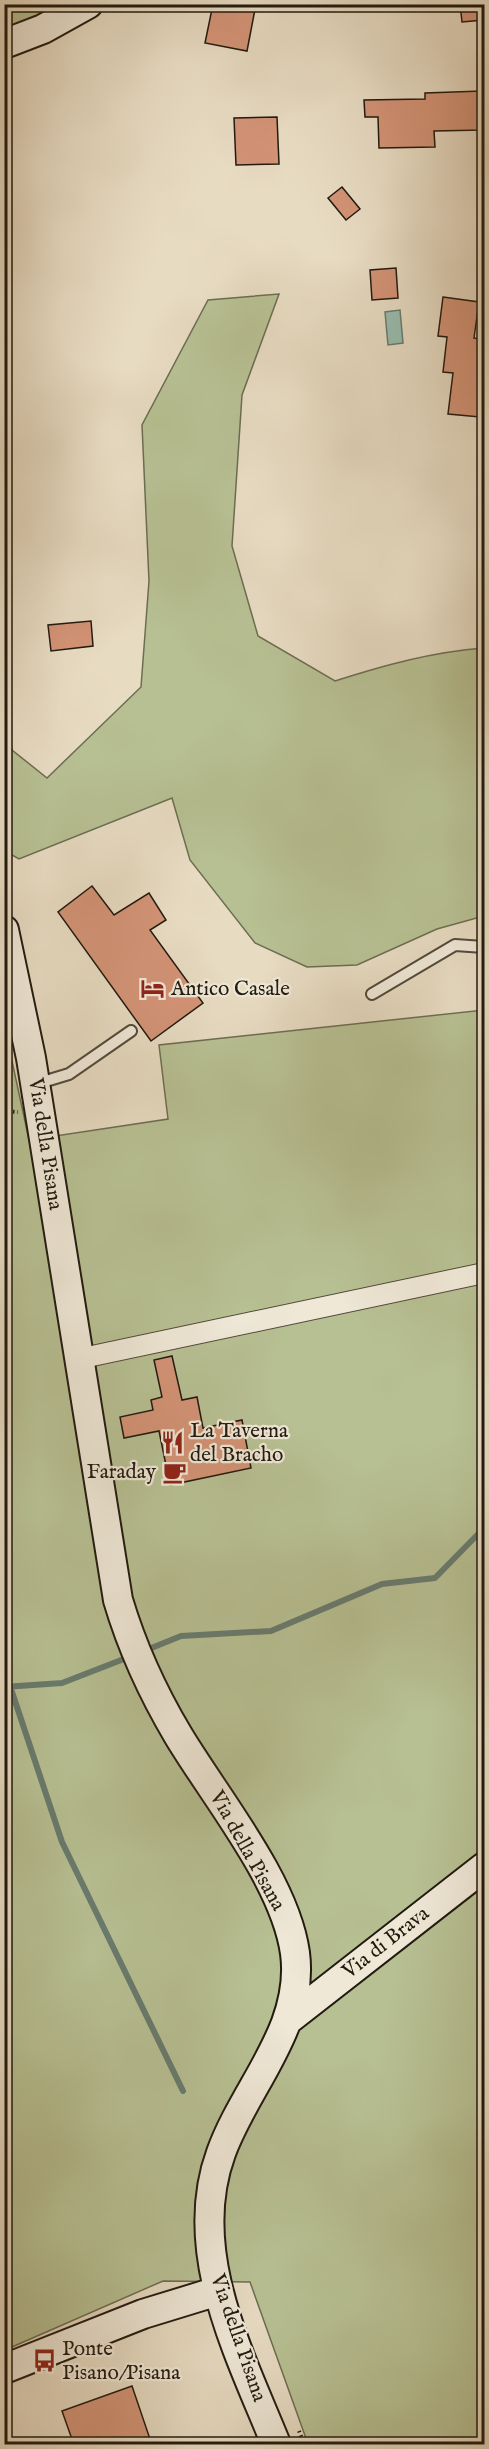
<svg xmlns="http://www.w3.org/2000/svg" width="489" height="2449" font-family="'IM FELL English',serif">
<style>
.green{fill:#b7c093;stroke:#6c6d51;stroke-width:1.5}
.water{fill:#98bcae;stroke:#687b6e;stroke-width:1.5}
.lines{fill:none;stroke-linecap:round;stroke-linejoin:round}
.stream{stroke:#687b6e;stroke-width:6}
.building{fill:#d39376;stroke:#211a0f;stroke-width:1.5}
.lane-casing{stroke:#524a3c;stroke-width:14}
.street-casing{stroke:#524a3c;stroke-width:22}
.secondary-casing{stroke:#211a0f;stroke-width:32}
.path{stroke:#211a0f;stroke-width:4;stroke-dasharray:1.5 3;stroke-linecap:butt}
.lane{stroke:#efe8d7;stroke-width:10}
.street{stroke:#efe8d7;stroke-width:20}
.secondary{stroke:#efe8d7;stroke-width:28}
.labels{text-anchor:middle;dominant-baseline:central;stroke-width:4.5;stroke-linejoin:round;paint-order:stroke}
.poi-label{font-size:21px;fill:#211a0f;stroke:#efe8d7;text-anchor:start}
.street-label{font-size:21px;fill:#211a0f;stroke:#efe8d7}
</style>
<rect width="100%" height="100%" fill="#e7dbc2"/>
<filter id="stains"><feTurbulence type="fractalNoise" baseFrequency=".00333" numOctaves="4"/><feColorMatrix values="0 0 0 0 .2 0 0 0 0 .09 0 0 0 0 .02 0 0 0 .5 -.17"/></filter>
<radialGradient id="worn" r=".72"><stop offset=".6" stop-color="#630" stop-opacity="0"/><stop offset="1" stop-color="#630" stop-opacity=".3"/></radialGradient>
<path class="green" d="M4,5H67L5,33Z
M279,294L242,395L232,546L258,636L335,681C385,665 432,652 484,648V916L437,929L357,965L307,967L255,943L190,860L172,798L19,859L5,851V706L12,750L47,778L141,687L149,581L142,425L208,300Z
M484,1010V2444H308L250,2282L163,2281L5,2350L4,1024L29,1140L168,1119L159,1045Z"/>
<path class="water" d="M400,310L403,343L388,345L385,312Z"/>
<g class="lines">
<path class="stream" d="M144,1651L181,1636L271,1631L382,1584L435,1578L484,1528
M10,1686L62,1842L183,2091
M4,1687L62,1683L129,1657"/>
</g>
<path class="building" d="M213,4H256L247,51L205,43Z
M460,4H484V20L462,22Z
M482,91L483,130L434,131L435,147L379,148L378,117H365L364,100L425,99V93Z
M277,117L279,164L236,165L234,118Z
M342,187L360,209L346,220L328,198Z
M396,268L398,298L372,300L370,270Z
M443,297L479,302L474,338L483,339L478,377L484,378L480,417L448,414L453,373L443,372L447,337L438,336Z
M91,621L93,646L51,651L48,625Z
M92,886L114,915L149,893L166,920L150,930L203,1003L151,1041L58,912Z
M172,1356L182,1400L197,1397L203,1428L242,1420L251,1468L170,1485L159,1431L124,1438L120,1417L153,1410L151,1400L162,1397L154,1360Z
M132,2386L152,2445H74L62,2411Z"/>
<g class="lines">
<defs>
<path id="lane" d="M372,994L455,945L484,947
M36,1084L69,1074L131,1031"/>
<path id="street" d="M78,1359L484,1273"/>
<path id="secondary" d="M4,44L43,29L88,4
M4,930L31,1058L118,1600C132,1647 153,1693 178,1735C215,1797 285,1881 295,1953C305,2029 245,2086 221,2153C185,2251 240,2355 276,2444
M288,2020L484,1867
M4,2369L143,2314L218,2291"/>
</defs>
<use href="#lane" class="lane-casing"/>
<use href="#street" class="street-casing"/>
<use href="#secondary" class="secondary-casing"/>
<path class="path" d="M4,1111L18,1112
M299,2431L304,2444"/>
<use href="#lane" class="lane"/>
<use href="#street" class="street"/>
<use href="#secondary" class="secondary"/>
</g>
<defs>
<symbol id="hotel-bare" viewBox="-9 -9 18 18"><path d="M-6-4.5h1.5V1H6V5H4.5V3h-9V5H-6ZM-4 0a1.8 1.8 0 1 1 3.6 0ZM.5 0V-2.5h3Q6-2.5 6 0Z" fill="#8f2418" stroke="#efe8d7" stroke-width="2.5" paint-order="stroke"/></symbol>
<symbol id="restaurant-bare" viewBox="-9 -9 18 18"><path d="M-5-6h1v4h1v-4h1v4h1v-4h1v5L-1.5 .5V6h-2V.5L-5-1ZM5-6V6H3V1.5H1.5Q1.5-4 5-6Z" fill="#8f2418" stroke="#efe8d7" stroke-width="2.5" paint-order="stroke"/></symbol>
<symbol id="cafe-bare" viewBox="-9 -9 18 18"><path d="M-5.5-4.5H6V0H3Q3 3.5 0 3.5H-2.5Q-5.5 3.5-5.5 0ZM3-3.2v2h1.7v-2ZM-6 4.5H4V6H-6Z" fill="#8f2418" stroke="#efe8d7" stroke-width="2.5" paint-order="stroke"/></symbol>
<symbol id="bus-bare" viewBox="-9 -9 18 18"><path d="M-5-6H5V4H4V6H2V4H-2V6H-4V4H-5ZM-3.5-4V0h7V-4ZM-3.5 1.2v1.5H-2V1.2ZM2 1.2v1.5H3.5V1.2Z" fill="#8f2418" stroke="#efe8d7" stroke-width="2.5" paint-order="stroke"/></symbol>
</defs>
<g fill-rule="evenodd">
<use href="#hotel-bare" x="136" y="972" width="33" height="33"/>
<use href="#restaurant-bare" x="156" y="1426" width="33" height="33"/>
<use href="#cafe-bare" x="158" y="1456" width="33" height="33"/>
<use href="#bus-bare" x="28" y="2344" width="33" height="33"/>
</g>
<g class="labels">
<g class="poi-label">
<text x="171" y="989">Antico Casale</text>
<text x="190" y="1431">La Taverna<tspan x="190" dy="24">del Bracho</tspan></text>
<text x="156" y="1472" text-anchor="end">Faraday</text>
<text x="62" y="2349">Ponte<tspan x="62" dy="24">Pisano/Pisana</tspan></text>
</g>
<g class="street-label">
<text transform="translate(45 1144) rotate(81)">Via della Pisana</text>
<text transform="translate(247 1851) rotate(61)">Via della Pisana</text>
<text transform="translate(386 1943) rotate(-38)">Via di Brava</text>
<text transform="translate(238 2338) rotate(71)">Via della Pisana</text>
</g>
</g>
<rect width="489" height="2449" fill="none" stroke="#e7dbc2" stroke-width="24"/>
<rect x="6" y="6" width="477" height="2437" fill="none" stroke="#211a0f" stroke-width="3"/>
<rect x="12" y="12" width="465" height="2425" fill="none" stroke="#211a0f" stroke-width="1.5"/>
<rect width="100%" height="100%" filter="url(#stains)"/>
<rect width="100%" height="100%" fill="url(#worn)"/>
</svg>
